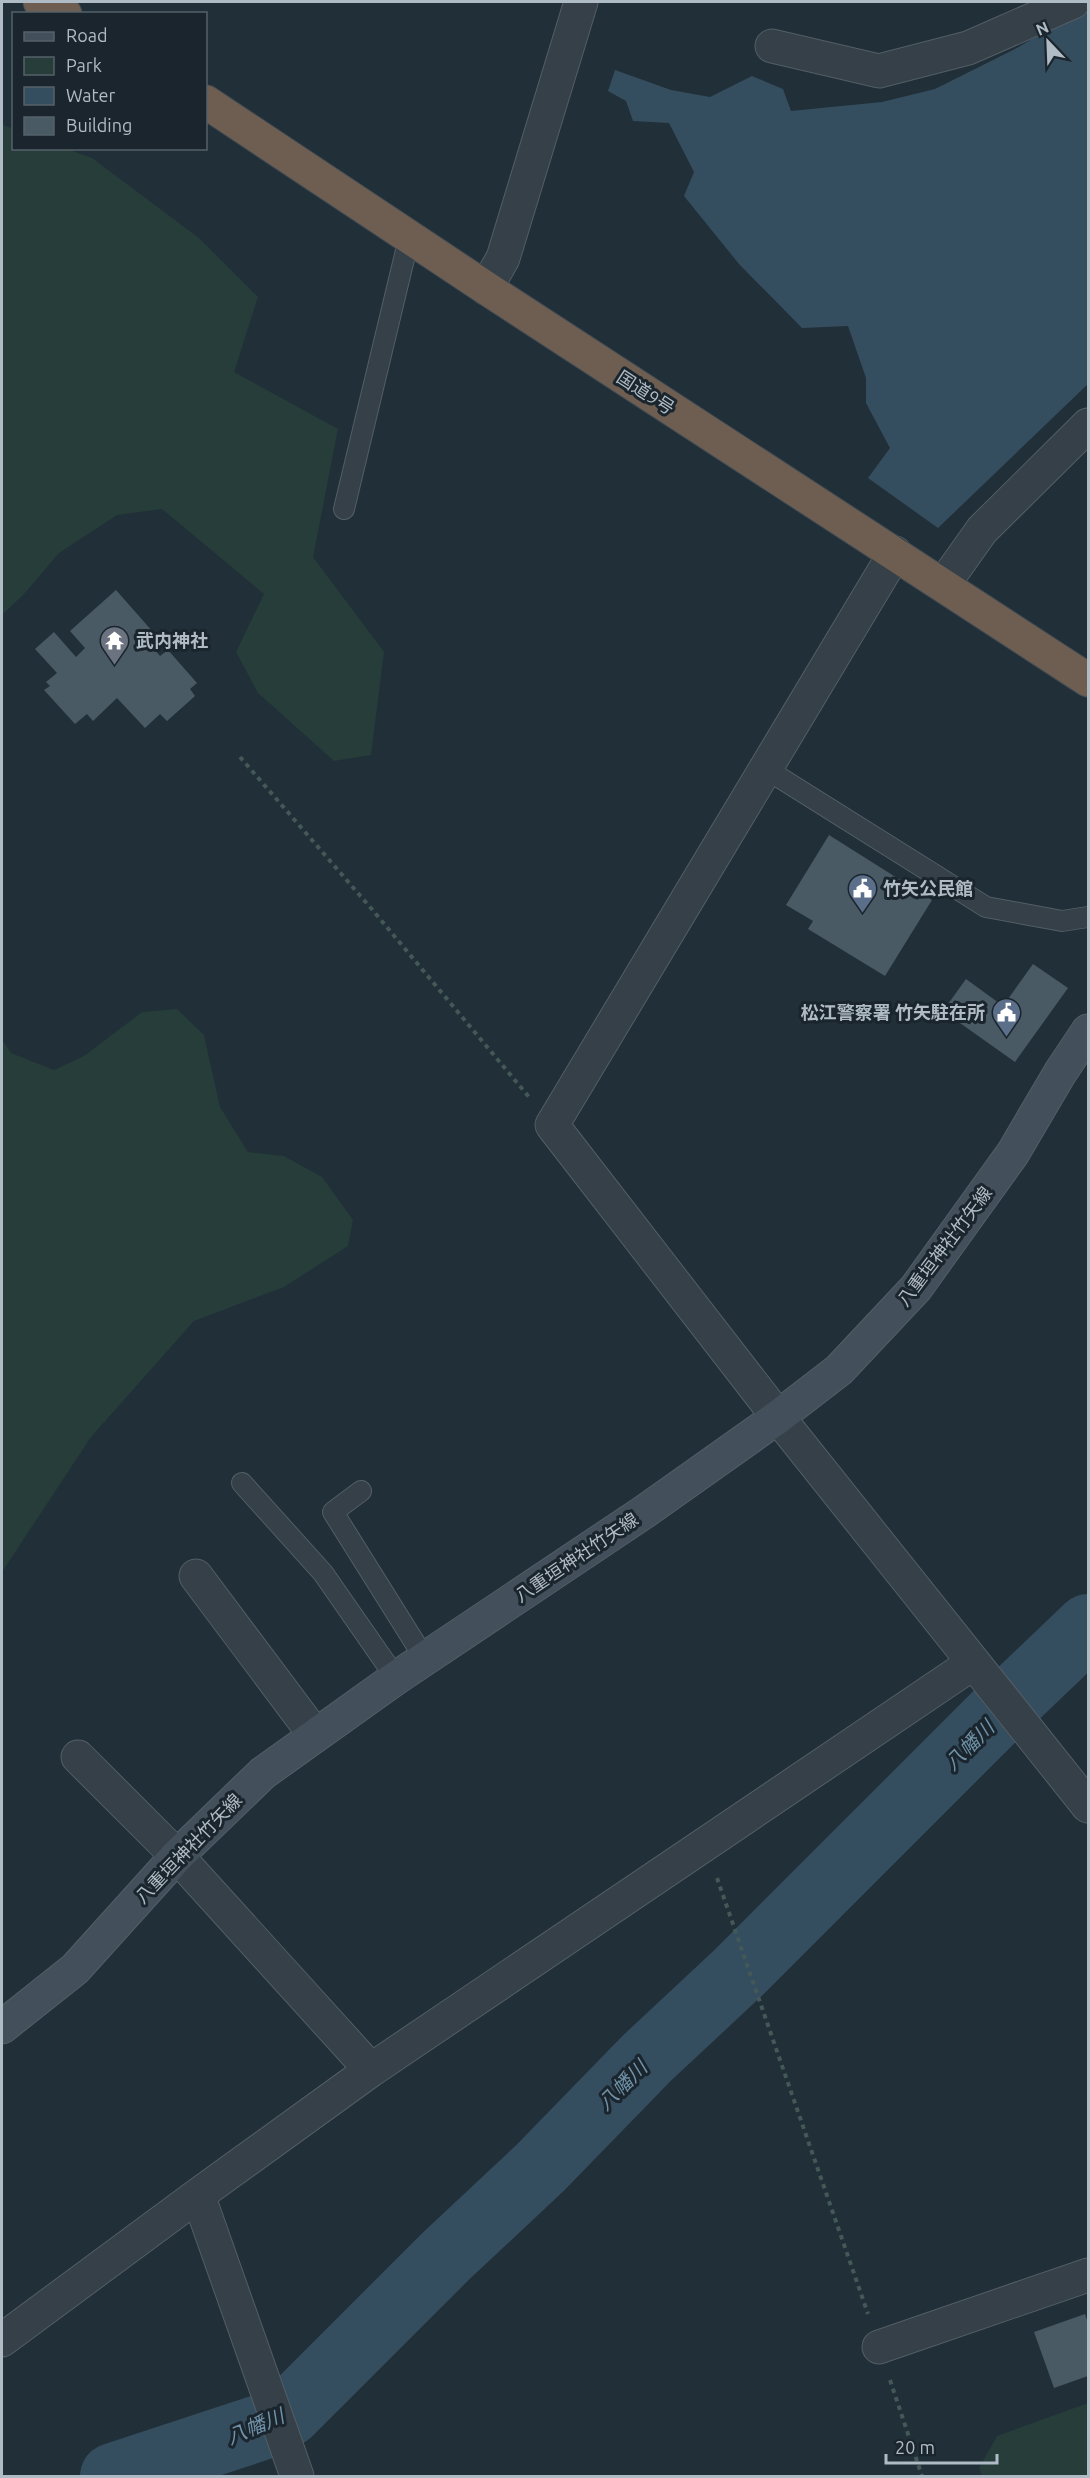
<svg xmlns="http://www.w3.org/2000/svg" width="1090" height="2478" font-family="Ubuntu,'Noto Sans JP',sans-serif">
<style>
.green{fill:#263d3a}
.water{fill:#354e5f}
.lines{fill:none;stroke-linecap:round;stroke-linejoin:round}
.river{stroke:#354e5f;stroke-width:66}
.building{fill:#4a5a64}
.lane-casing{stroke:#535e66;stroke-width:22}
.street-casing{stroke:#535e66;stroke-width:35}
.secondary-casing{stroke:#535e66;stroke-width:35}
.highway-casing{stroke:#404b53;stroke-width:35}
.path{stroke:#435857;stroke-width:4;stroke-dasharray:4.5 4.5;stroke-linecap:butt}
.lane{stroke:#354049;stroke-width:20}
.street{stroke:#354049;stroke-width:33}
.secondary{stroke:#43505c;stroke-width:33}
.highway{stroke:#6e5e52;stroke-width:33}
.labels{text-anchor:middle;dominant-baseline:central;stroke-width:6;stroke-linejoin:round;paint-order:stroke}
.street-label{font-size:18px;fill:#b0bcc5;stroke:#1a252d}
.poi-label{font-size:18px;font-weight:bold;fill:#b0bcc5;stroke:#1a252d;text-anchor:start}
.water-label{font-size:20px;font-style:italic;fill:#7092a8;stroke:#1a252d}
</style>
<rect width="100%" height="100%" fill="#212f38"/>
<path class="green" d="M2,124L13,129L14,148L67,149L92,158L199,238L258,297L234,372L338,429L313,557L384,652L371,755L334,761L258,693L236,652L264,594L162,509L117,515L59,553L24,594L2,615Z
M177,1009L204,1035L220,1107L248,1152L284,1156L322,1177L353,1220L348,1246L284,1287L194,1321L91,1437L2,1572V1040L11,1053L54,1070L84,1056L142,1012Z
M1088,2403V2476H982L979,2468L997,2436Z"/>
<path class="water" d="M1088,5V384L938,528L868,478L890,448L866,403V378L848,326L802,328L739,264L684,196L694,172L669,123L633,121L626,101L608,91L615,70L671,90L710,97L752,76L783,89L791,111L882,102L935,89L1017,48Z"/>
<g class="lines">
<path class="river" d="M113,2476L268,2425L289,2413L446,2256L540,2168L647,2058L738,1973L996,1715L1088,1627"/>
</g>
<path class="building" d="M116,590L153,632L150,635L160,646L155,650L160,656L168,650L197,683L190,689L195,696L167,721L160,714L145,728L117,698L93,721L87,714L75,724L44,690L50,686L46,682L57,673L35,649L54,632L76,657L85,648L70,631Z
M829,835L932,900L885,976L808,929L813,921L786,905Z
M1033,964L1068,988L1015,1062L943,1011L966,979L1003,1006Z
M1085,2314L1088,2323V2376L1054,2388L1034,2332Z"/>
<g class="lines">
<defs>
<path id="lane" d="M344,509L409,238
M766,769L986,907L1062,921L1088,917
M242,1483L323,1573L396,1678
M361,1491L333,1512L425,1659"/>
<path id="street" d="M772,46L879,71L968,48L1073,2
M486,288L503,258L581,2
M895,553L552,1125L778,1417L1088,1806
M943,585L982,530L1088,425
M196,1576L315,1735
M78,1757L177,1856L371,2070
M198,2195L297,2476
M2,2340L198,2195L371,2070L973,1663
M879,2347L1088,2275"/>
<path id="secondary" d="M2,2027L75,1969L177,1856L263,1773L396,1678L644,1512L778,1417L839,1370L916,1288L1013,1153L1060,1073L1088,1031"/>
<path id="highway" d="M40,2L65,14
M206,102L486,288L1088,680"/>
</defs>
<use href="#lane" class="lane-casing"/>
<use href="#street" class="street-casing"/>
<use href="#secondary" class="secondary-casing"/>
<use href="#highway" class="highway-casing"/>
<path class="path" d="M240,757L370,907L529,1097
M717,1878L868,2314
M890,2380L922,2476"/>
<use href="#lane" class="lane"/>
<use href="#street" class="street"/>
<use href="#secondary" class="secondary"/>
<use href="#highway" class="highway"/>
</g>
<defs>
<symbol id="temple-pin" viewBox="-11 -11 22 30"><path d="M0 17L-7.5 6A9.5 9.5 0 1 1 7.5 6Z" fill="#6b7280" stroke="#1a252d"/><path d="M0-6L5-2H3V0L6.5 2.5H4V6H1.5V3h-3V6H-4V2.5H-6.5L-3 0V-2H-5Z" fill="#fff"/></symbol>
<symbol id="civic-pin" viewBox="-11 -11 22 30"><path d="M0 17L-7.5 6A9.5 9.5 0 1 1 7.5 6Z" fill="#5c6f8a" stroke="#1a252d"/><path d="M-.6-6.5H3V-4.5H.6V-3L4-1V1h2V6H-6V1h2V-1L-.6-3ZM-1.2 2.5V6h2.4V2.5Z" fill="#fff"/></symbol>
</defs>
<g fill-rule="evenodd">
<use href="#temple-pin" x="98" y="624" width="33" height="45"/>
<use href="#civic-pin" x="846" y="872" width="33" height="45"/>
<use href="#civic-pin" x="990" y="996" width="33" height="45"/>
</g>
<g class="labels">
<g class="street-label">
<text transform="translate(646 392) rotate(33)">国道9号</text>
<text transform="translate(944 1246) rotate(-53)">八重垣神社竹矢線</text>
<text transform="translate(576 1557) rotate(-34)">八重垣神社竹矢線</text>
<text transform="translate(188 1848) rotate(-46)">八重垣神社竹矢線</text>
</g>
<g class="poi-label">
<text x="136" y="640">武内神社</text>
<text x="883" y="888">竹矢公民館</text>
<text x="985" y="1012" text-anchor="end">松江警察署 竹矢駐在所</text>
</g>
<g class="water-label">
<text transform="translate(969 1745) rotate(-45)">八幡川</text>
<text transform="translate(622 2085) rotate(-45)">八幡川</text>
<text transform="translate(255 2426) rotate(-23)">八幡川</text>
</g>
</g>
<rect width="1090" height="2478" fill="none" stroke="#b0bcc5" stroke-width="6"/>
<rect x="12" y="12" width="195" height="138" fill="#1a252d" stroke="#56616a" stroke-width="1.5"/>
<rect x="24" y="32" width="30" height="9" fill="#43505c" stroke="#56616a" stroke-width="1.5"/>
<text x="66" y="42" font-size="18" fill="#b0bcc5">Road</text>
<rect x="24" y="57" width="30" height="18" fill="#263d3a" stroke="#56616a" stroke-width="1.5"/>
<text x="66" y="72" font-size="18" fill="#b0bcc5">Park</text>
<rect x="24" y="87" width="30" height="18" fill="#354e5f" stroke="#56616a" stroke-width="1.5"/>
<text x="66" y="102" font-size="18" fill="#b0bcc5">Water</text>
<rect x="24" y="117" width="30" height="18" fill="#4a5a64" stroke="#56616a" stroke-width="1.5"/>
<text x="66" y="132" font-size="18" fill="#b0bcc5">Building</text>
<g transform="translate(1048 42) rotate(337)" stroke="#1a252d" stroke-width="4.5" paint-order="stroke">
<path d="M0-4.5L10 22L0 15L-10 22Z" fill="#b0bcc5"/>
<text y="-9" font-size="16" font-weight="bold" text-anchor="middle" fill="#b0bcc5">N</text>
</g>
<path d="M886 2454v9h111v-9" fill="none" stroke="#b0bcc5" stroke-width="3"/>
<text x="895" y="2454" font-size="18" fill="#b0bcc5" stroke="#1a252d" stroke-width="4.5" paint-order="stroke">20 m</text>
</svg>
